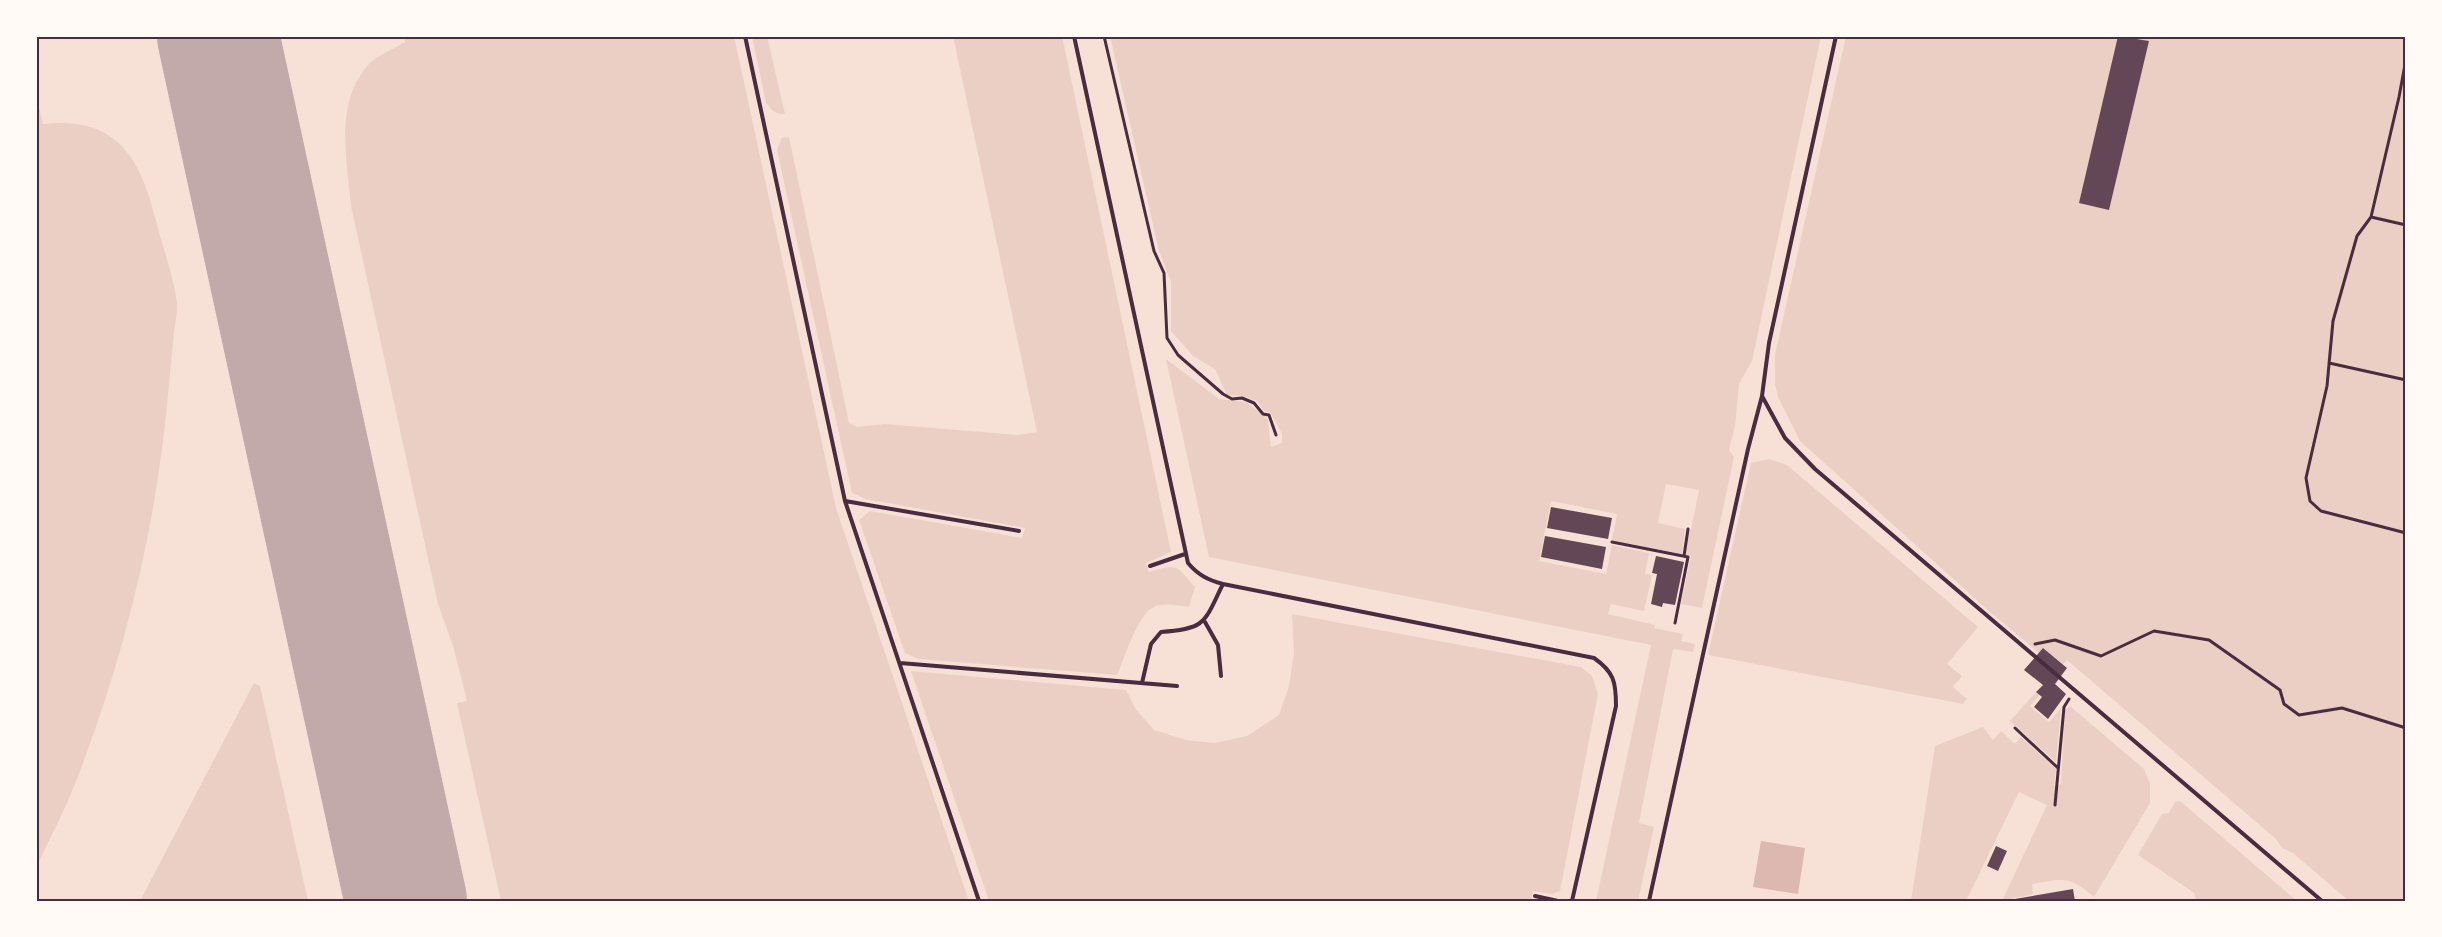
<svg xmlns="http://www.w3.org/2000/svg" width="2442" height="937" font-family="'Source Sans 3',sans-serif">
<style>
.green{fill:#ebcfc5}
.water{fill:#dcb8b0}
.lines{fill:none;stroke-linecap:round;stroke-linejoin:round}
.runway{stroke:#c3aaaa;stroke-width:122}
.building{fill:#644757}
.path{stroke:#4a2c40;stroke-width:3}
.service{stroke:#4a2c40;stroke-width:4}
.neatline{fill:none;stroke:#4a2c40;stroke-width:2}
</style>
<rect width="100%" height="100%" fill="#f7e1d7"/>
<path class="green" d="M404,36H734L836,508L969,901H501L457,703L467,701L453,646L438,604L351,206C347,159 334,103 369,64C377,55 394,49 405,42Z
M752,36H767L785,114C775,115 772,110 766,103Z
M953,36H1062L1171,552L1146,563L1149,572C1178,563 1176,565 1195,587L1189,607C1178,606 1164,602 1154,607C1137,615 1125,658 1117,675L918,659L905,653L859,520L870,511L1022,538L1025,528L866,499L852,493L777,150L782,138L789,137L849,423L857,427L885,424L1018,435L1037,432Z
M1110,36H1821L1752,361L1739,384L1735,426L1729,450L1734,457L1702,608L1681,604L1691,556L1686,555L1689,530H1691L1699,490L1666,484L1658,523L1685,529L1682,554L1612,540L1617,514L1551,501L1539,561L1606,574L1612,545L1649,553L1645,574L1652,575L1644,611L1611,604L1608,614L1655,625L1654,628L1683,634L1681,641L1695,644L1693,652L1673,649L1639,823L1654,827L1638,901H1596L1651,645L1209,557L1166,359L1219,399L1246,402L1266,417L1268,420L1271,447L1282,443V434L1271,413L1264,411L1257,401L1242,396L1227,395L1215,369L1193,356L1171,331V282L1159,251Z
M1846,36H2406V901H2349L2293,853L2282,848L2276,839L2067,660L2063,664L2043,648L2039,653L1990,612L1800,441L1778,397L1775,384V355Z
M36,96L43,124C113,116 139,153 155,217C162,245 173,274 177,302C178,312 175,323 174,332C172,353 170,374 168,395C156,528 124,659 75,784C64,812 49,840 36,868Z
M1769,459L1787,465L1978,627L1947,664L1962,676L1953,687L1967,699L1963,704L1708,655L1751,463Z
M1292,614L1581,667L1592,676L1598,694L1560,891L1552,894L1533,891L1531,900L1533,901H989L911,671L1126,690L1135,708L1154,730L1186,740L1215,743L1247,736L1279,715L1289,686L1294,653Z
M254,683L260,686L308,901H140Z
M2036,692L2040,695L2030,706L2049,722L2061,708L2056,762L2010,721Z
M2070,706L2144,769L2150,784V803L2094,897C2068,875 2064,879 2032,884L2033,894L2002,901L2047,805L2019,792L1966,901H1911L1935,746L1983,727L1993,740L2001,731L2015,744L2021,737L2056,769L2054,787L2061,784L2065,711Z
M2180,801L2297,901H2197L2194,893L2138,855L2162,814L2169,813L2175,802Z"/>
<path class="water" d="M1761,841L1805,848L1798,894L1753,887Z"/>
<g class="lines">
<path class="runway" d="M218,36L406,901"/>
</g>
<path class="building" d="M2118,36L2149,41L2109,210L2079,203Z
M1551,507L1612,518L1608,539L1547,528Z
M1545,536L1606,547L1602,569L1541,557Z
M1656,556L1684,562L1675,605L1663,603L1662,607L1651,604L1657,574L1652,573Z
M2043,648L2067,668L2055,684L2066,694L2048,719L2034,707L2042,697L2036,692L2043,685L2024,670Z
M1996,846L2007,851L1998,871L1987,866Z
M2073,889L2075,901H2009V900Z"/>
<g class="lines">
<path class="path" d="M1104,36L1154,251L1164,273L1167,338L1178,355L1223,394L1232,399L1242,398L1254,403L1263,414L1269,415L1276,435
M2406,59L2399,97L2371,217L2357,236L2333,321L2327,386L2306,478L2310,501L2321,511L2406,533
M2371,217L2406,225
M2329,363L2406,380
M1612,542L1688,557L1675,623
M1684,556L1688,529
M2035,644L2055,640L2101,656L2154,631L2209,640L2280,690L2284,704L2299,715L2342,708L2406,728
M2015,728L2058,768
M2055,805L2064,707L2069,699"/>
<path class="service" d="M745,36L845,501L979,901
M1074,36L1188,563C1198,575 1208,580 1223,584L1594,658C1614,672 1616,682 1616,706L1572,901
M1762,396L1785,438L1815,469L2322,901
M845,501L1019,531
M1150,566L1185,554
M1205,622L1218,645L1221,676
M900,663L1177,686
M1142,683L1151,644L1161,632C1207,629 1204,622 1223,584
M1535,896L1558,901
M1649,901L1748,449L1762,396L1769,343L1836,36"/>
</g>
<rect width="2442" height="937" fill="none" stroke="#fffaf5" stroke-width="75"/>
<rect x="38" y="38" width="2366" height="862" class="neatline"/>
</svg>
